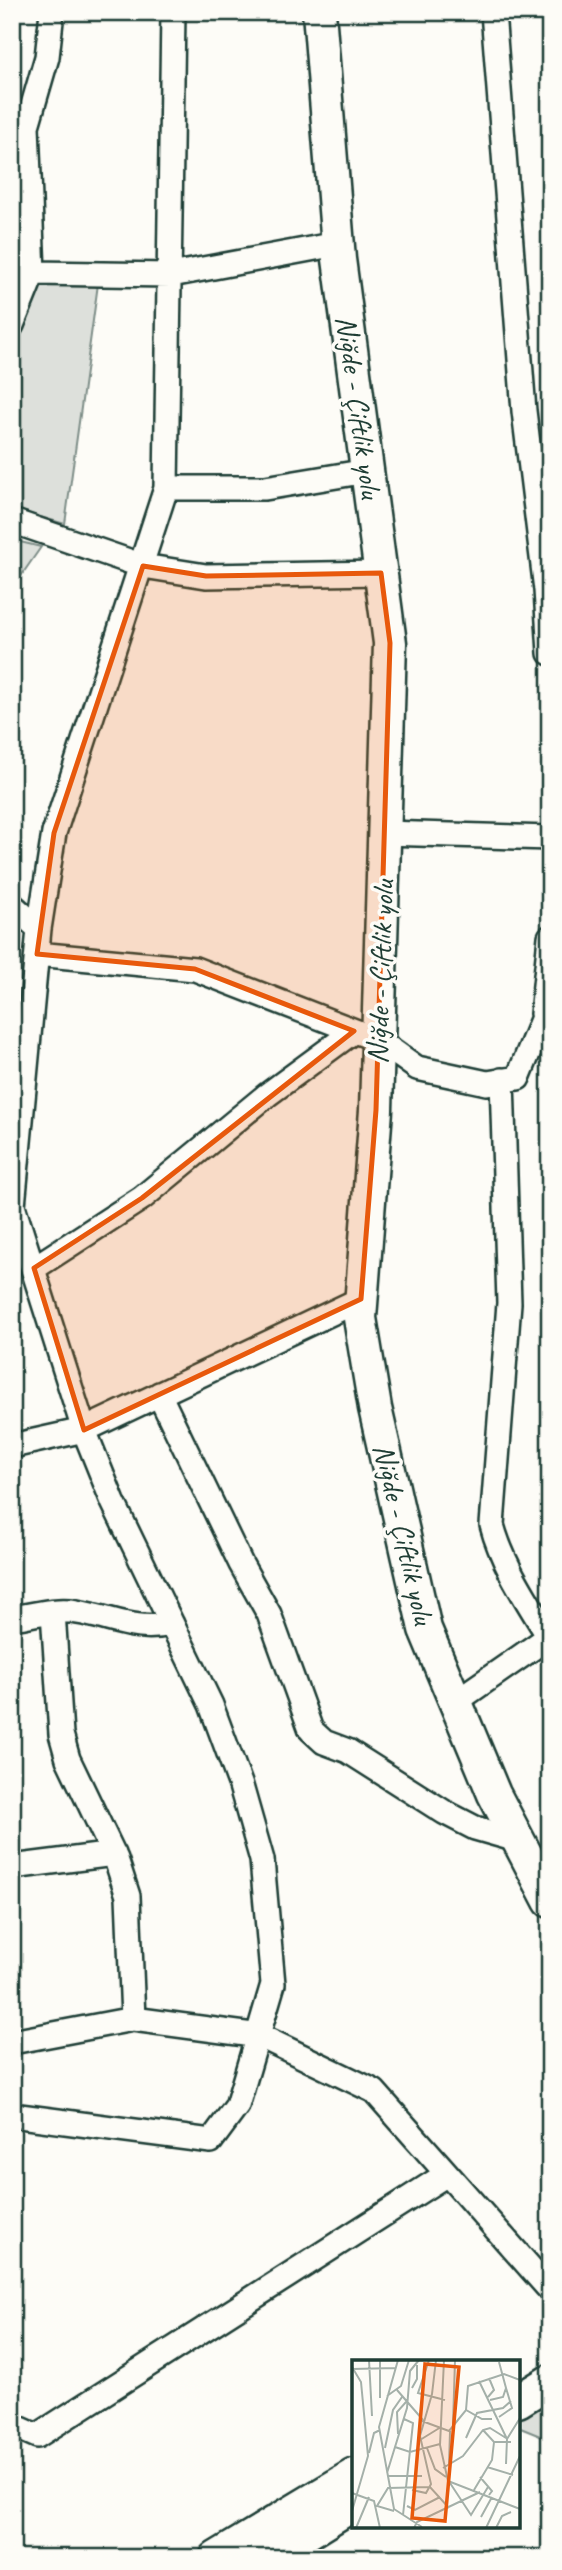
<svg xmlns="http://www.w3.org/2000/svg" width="562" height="2570" font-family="Caveat,sans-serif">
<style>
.green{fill:#dde0db;stroke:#7e8e88;stroke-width:2}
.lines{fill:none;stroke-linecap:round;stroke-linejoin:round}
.minor-casing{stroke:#1f3d34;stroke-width:28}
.secondary-casing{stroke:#1f3d34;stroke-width:37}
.minor{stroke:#fdfcf7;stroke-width:23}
.secondary{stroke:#fdfcf7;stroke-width:32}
.marked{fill:#e8590c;fill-opacity:0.2;stroke:#e8590c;stroke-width:5;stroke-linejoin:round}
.labels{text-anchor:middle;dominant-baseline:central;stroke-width:7;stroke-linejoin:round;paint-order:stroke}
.street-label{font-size:30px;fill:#1f3d34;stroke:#fdfcf7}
.inset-road{fill:none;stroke:#a4b0a9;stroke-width:2}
.view{fill:#e8590c;fill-opacity:0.15;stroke:#e8590c;stroke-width:3.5}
.inset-edge{fill:none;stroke:#1f3d34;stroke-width:3.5}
</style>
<rect width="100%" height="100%" fill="#fdfcf7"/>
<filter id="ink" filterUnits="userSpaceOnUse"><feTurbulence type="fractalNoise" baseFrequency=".0143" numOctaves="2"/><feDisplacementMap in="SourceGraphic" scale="14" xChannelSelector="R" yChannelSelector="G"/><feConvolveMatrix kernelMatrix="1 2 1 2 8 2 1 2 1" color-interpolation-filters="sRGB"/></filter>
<g filter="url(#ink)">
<path class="green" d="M48,281L98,284L65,524L12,509V350L36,289Z
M12,540L41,547L12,589Z
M550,2392V2440L518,2427V2410Z"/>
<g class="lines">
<defs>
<path id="minor" d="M493,12L524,411L546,590L550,653
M33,273L171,275L337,244
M12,325L33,273L27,126L47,57L52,12
M166,488H265L367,471
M12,521L143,566L206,576L381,573
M384,833L550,838
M12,905L39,929
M37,954L195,969L378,1040L417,1068L487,1083L518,1078L550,1000
M542,1014L550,937
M502,1080L509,1303L492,1525C503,1566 527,1600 549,1637
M34,1268L142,1198L267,1095L354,1031
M159,1394L241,1564L269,1614L311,1730L324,1742L348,1751L444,1812L475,1828L517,1840
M12,1446L84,1430L361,1299
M53,1612L61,1734L68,1759L116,1859L128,1896L133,2019
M12,1618C32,1615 57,1608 77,1612C114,1618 133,1632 172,1624
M455,1702L550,1636
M12,1867L114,1854
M12,2042L133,2019L260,2036L374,2091L550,2290
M12,2115L211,2141L237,2106L273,1984L262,1860L241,1786L211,1705L113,1502L84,1430L13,1206L39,929L54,833L166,488L173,12
M12,2425L37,2436L447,2174"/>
<path id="secondary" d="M319,12L339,259L390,643L376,1110L360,1318L375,1408L425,1629L494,1794L550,1901
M518,2401L550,2381
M216,2558L354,2475
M267,2558L354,2504"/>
</defs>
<use href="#minor" class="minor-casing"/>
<use href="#secondary" class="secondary-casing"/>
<use href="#minor" class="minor"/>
<use href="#secondary" class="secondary"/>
</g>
</g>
<path class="marked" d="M143,566L206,576L381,573L390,643L376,1110L361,1299L84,1430L34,1268L142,1198L354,1031L195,969L37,954L54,833Z"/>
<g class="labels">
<g class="street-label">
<text transform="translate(359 407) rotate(82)">Niğde - Çiftlik yolu</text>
<text transform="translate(380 972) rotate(-88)">Niğde - Çiftlik yolu</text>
<text transform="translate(404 1534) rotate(77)">Niğde - Çiftlik yolu</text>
</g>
</g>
<g transform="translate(352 2360)">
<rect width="168" height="168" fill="#fdfcf7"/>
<path class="inset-road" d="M17,0L20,56M28,0V38M46,0L27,67L42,149L70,167M77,0L66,33L93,40M92,0L88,85L96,121L168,149M0,7L9,22L16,96L0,151M0,9L44,8M127,21L155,79L154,104M60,28L65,19V5M45,30L71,60M35,36L49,26L57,0M136,37L142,30L137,18M138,40L151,37L154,28L147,2M114,50L116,26L152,14L168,20M147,57L160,48L154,28M70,61L97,71L114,50L130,59H140M101,64L103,0M131,70L142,82H159M46,74L45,52L54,42M114,78L125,53L151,48L159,41M155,79L168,58M68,80L89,67M43,87L58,92L88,84M33,88L41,50L50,37M75,88L83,109L94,117M17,93L22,73L28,70M97,105L98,71M135,107L161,115M91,108L111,96L131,70L138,68L154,78M35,113L55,48L58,11L67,0M36,116H70M128,117L140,131L137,135M98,123L119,155L136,127M60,130L74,133L79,124L68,76L80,34L84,0M122,130L140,100L142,82M0,133L22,141L28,168M55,146L63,150L88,137M42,151L25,146L36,128L78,127L97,148M51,155L61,63L52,59M129,157L140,137M4,168L17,137M62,168L65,162L128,132M134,168L168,96M144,168L150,156L159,152"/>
<path class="view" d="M73,4L107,7L93,161L60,158Z"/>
<rect width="168" height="168" class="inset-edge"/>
</g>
<rect width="562" height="2570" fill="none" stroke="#fdfcf7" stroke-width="42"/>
<rect x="21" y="21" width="520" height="2528" fill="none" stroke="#1f3d34" stroke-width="2.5" filter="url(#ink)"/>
</svg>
